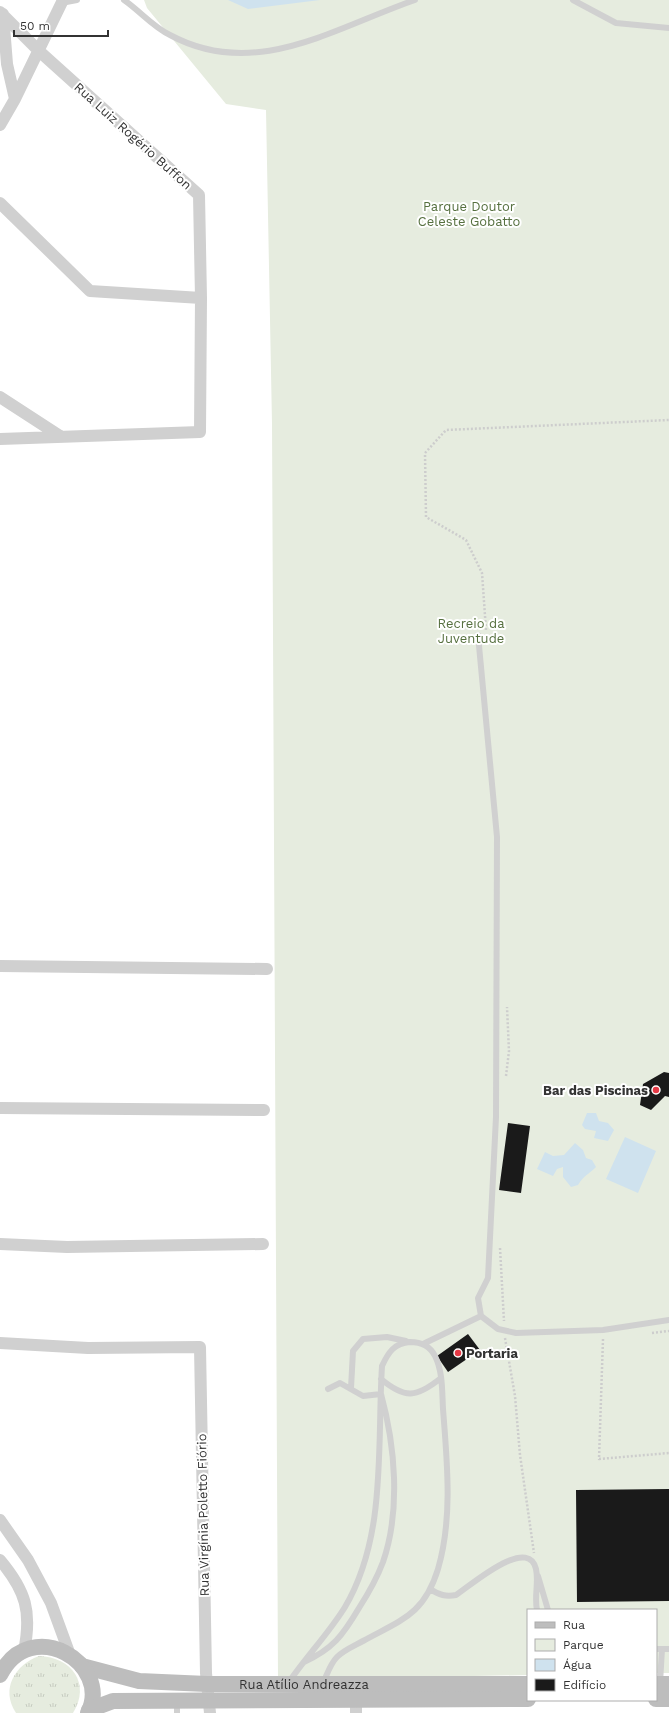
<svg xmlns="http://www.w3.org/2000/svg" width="669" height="1713" font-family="'Work Sans',sans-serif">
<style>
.grass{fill:url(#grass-tufts)}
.green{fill:#e6ecdf}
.water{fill:#cfe2ee}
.building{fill:#1a1a1a}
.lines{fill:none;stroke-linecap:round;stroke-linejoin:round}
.path{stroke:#cdcdcd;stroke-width:2.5;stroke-dasharray:2 2;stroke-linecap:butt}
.service{stroke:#d0d0d0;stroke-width:6}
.minor{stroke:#d0d0d0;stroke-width:12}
.secondary{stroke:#bdbdbd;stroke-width:16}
.poi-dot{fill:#e63946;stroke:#fff;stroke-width:1.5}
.labels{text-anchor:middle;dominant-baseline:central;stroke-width:4;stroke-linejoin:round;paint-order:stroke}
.street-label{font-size:13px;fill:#333;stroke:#fff}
.park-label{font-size:13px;fill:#56703f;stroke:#fff}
.poi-label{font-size:13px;font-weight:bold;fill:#333;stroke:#fff;text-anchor:end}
</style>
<defs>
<pattern id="grass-tufts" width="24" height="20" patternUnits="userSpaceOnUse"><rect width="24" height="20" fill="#e6ecdf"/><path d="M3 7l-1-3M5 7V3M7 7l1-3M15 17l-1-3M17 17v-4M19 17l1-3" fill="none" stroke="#c6cbc0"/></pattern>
</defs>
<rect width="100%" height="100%" fill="#fff"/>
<path class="grass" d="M39,1656C72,1657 91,1684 73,1713H16C0,1689 15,1665 39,1656Z"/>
<path class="green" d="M144,0H669V1673H656V1610H528V1675L278,1680L272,424L266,110L226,104L147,8Z"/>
<path class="water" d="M228,0H320L248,9Z
M587,1113H596L599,1121L608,1123L614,1130L608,1141L594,1138L596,1131L585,1129L582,1125Z
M625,1137L656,1151L638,1193L606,1179Z
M575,1143L583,1150L586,1158L592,1160L596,1167C589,1174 583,1176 578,1185L571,1187L563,1177V1167L557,1169L553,1176L537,1169L545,1152L553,1156L564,1155Z"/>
<path class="building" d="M664,1072L669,1073V1097L665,1096L651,1110L640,1105L643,1084Z
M508,1123L530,1126L521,1193L499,1190Z
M468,1334L480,1350L448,1372L437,1356Z
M669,1489V1601L577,1602L576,1490Z"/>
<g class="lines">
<path class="path" d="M486,630L482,573L466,540L426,517L425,453L446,430L669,420
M506,1076L509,1051L507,1007
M500,1248L504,1321
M652,1333L669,1331
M505,1338L515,1396L520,1455L534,1553
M603,1339L599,1459L669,1453"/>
<path class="service" d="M124,0C140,11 153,27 170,35C255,81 334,28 415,0
M573,0L616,23L669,28
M61,3L77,0
M478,635L497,837L496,1117L488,1278L478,1298L481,1316L498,1329L516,1333L603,1330L669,1320
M423,1344L481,1316
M381,1379C405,1399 416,1398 441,1378
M351,1388L353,1351L363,1339L387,1337L406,1341
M538,1576L548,1610
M430,1589C439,1595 446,1597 456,1595C470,1586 528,1535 536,1569C539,1582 534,1597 537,1610
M656,1649H669
M304,1662C333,1649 343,1635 359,1608C368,1594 377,1578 383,1562C401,1510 395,1445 381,1394L363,1396L340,1383L328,1389
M289,1682C306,1657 329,1633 345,1607C387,1536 377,1445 382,1366C388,1353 394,1343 410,1342C420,1342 430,1346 435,1356C443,1372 442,1392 443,1409C447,1461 453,1518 438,1569C424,1615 401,1620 363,1641C354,1646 344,1650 337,1657C330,1664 327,1675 323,1683
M660,1683L662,1649
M177,1713V1702"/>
<path class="minor" d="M0,12L39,51L199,195L201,298L200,432L0,439
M3,14L7,64L15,99
M0,125L15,99L63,0
M0,203L90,291L201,298
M0,397L60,436
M0,966L267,969
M0,1108L264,1110
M0,1244L67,1247L263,1244
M0,1343L88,1348L200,1347L206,1673L210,1713
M0,1520L28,1560L51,1603L70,1655
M0,1560C26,1591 32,1612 24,1651
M356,1713V1692"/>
<g class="secondary">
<path id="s1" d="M82,1666L139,1681L207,1684H528"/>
<path d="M0,1675C31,1614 113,1664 88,1713"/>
<path d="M656,1684H669"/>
<path d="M656,1699H669"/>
<path d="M89,1710L113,1701L528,1699"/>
</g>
</g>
<g class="poi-dot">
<circle cx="656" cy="1090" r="4"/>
<circle cx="458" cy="1353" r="4"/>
</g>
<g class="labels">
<g class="street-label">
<text transform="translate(133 136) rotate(42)">Rua Luiz Rogério Buffon</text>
<text transform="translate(203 1515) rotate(-91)">Rua Virgínia Poletto Fiório</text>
<text stroke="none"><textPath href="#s1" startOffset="224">Rua Atílio Andreazza</textPath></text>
</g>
<g class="park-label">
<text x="469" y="206">Parque Doutor<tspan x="469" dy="15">Celeste Gobatto</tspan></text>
<text x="471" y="623">Recreio da<tspan x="471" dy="15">Juventude</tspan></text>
</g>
<g class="poi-label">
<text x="648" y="1090">Bar das Piscinas</text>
<text x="466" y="1353" text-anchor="start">Portaria</text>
</g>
</g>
<rect x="527" y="1609" width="130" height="92" fill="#ffffff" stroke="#adadad"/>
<rect x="535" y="1622" width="20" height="6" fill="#bdbdbd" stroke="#adadad"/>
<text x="563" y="1629" font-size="12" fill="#333333">Rua</text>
<rect x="535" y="1639" width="20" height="12" fill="#e6ecdf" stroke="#adadad"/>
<text x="563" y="1649" font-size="12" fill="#333333">Parque</text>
<rect x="535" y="1659" width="20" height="12" fill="#cfe2ee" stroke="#adadad"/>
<text x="563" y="1669" font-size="12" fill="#333333">Água</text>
<rect x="535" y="1679" width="20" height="12" fill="#1a1a1a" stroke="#adadad"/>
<text x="563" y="1689" font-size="12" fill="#333333">Edifício</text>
<path d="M14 30v6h94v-6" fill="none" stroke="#333333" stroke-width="2"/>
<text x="20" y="30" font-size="12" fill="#333333" stroke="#ffffff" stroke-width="3" paint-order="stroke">50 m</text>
</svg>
